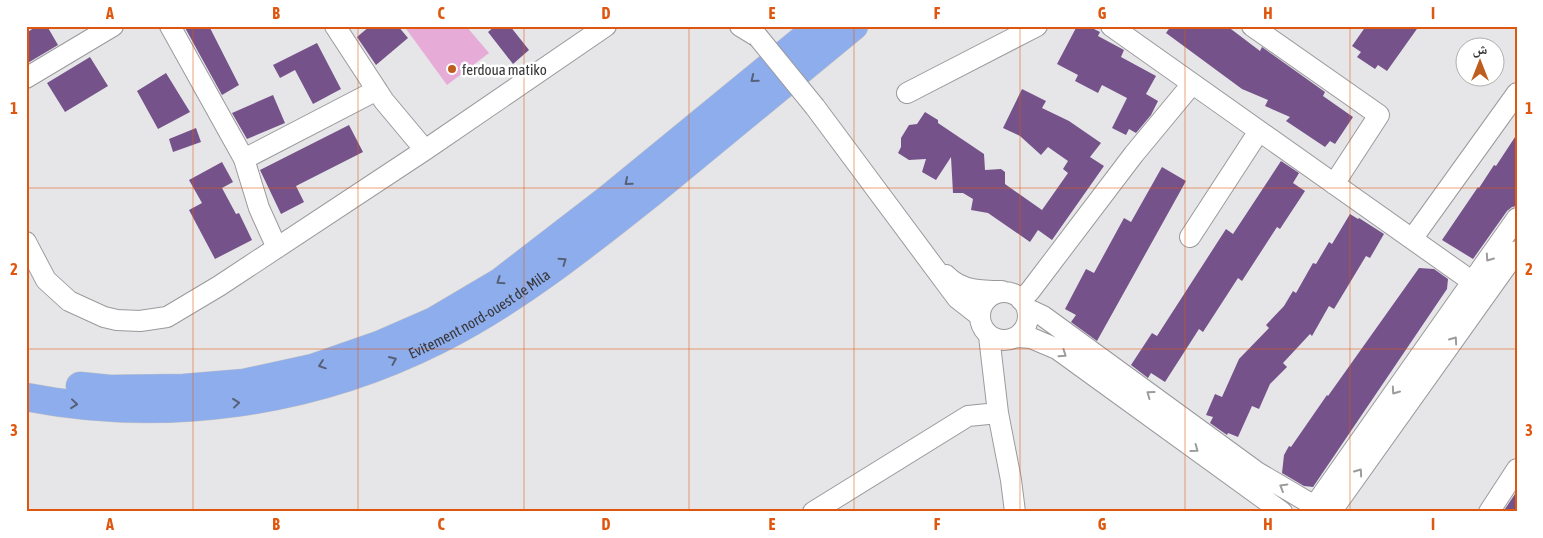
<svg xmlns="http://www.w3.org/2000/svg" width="1543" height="538" font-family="'Asap Condensed','Noto Naskh Arabic',sans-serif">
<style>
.green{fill:#e6abd6}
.building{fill:#755289}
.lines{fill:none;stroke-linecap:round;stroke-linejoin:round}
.minor-casing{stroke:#9a9a9d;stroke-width:22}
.highway-casing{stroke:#c3c3c4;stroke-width:29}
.minor{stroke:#fff;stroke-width:20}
.highway{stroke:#8eaded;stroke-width:28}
.minor-bridge-casing{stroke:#9a9a9d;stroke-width:22;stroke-linecap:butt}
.minor-bridge{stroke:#fff;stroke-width:20}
.oneway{stroke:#566178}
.oneway2{stroke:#9c9c9c}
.grid{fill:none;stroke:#df570e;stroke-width:1;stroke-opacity:0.55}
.poi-dot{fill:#be5d1d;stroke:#fff;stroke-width:2}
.labels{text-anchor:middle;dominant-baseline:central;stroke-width:5;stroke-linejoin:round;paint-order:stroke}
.poi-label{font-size:15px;fill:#383839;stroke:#fff;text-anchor:start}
.street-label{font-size:15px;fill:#383839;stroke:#fff}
.neatline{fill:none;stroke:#df570e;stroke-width:2}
.grid-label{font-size:16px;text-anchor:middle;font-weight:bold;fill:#df570e}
</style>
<rect width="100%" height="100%" fill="#e6e6e9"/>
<path class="green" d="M404,26H466L489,53L447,85Z"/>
<path class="building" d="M37,26H47L58,45L26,64V33Z
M184,26H209L239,85L222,95Z
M370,26H398L408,38L376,65L357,37Z
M495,26H510L529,50L513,64L488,32Z
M1077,26H1088L1100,32L1098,36L1124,50L1121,57L1156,76L1146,94L1158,101L1151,115L1136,133L1129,129L1126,135L1112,128L1127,98L1102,85L1098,93L1075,81L1078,75L1057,64Z
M1171,26H1227L1260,51L1262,47L1325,92L1323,96L1353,117L1335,144L1330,141L1325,147L1286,121L1290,117L1265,106L1268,100L1242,89L1166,33Z
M1366,26H1419L1387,71L1378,65L1375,69L1357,57L1361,52L1352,46Z
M317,43L341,89L313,104L295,70L280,78L273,65Z
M90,57L108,86L65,112L47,83Z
M166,73L190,112L158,129L137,91Z
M1022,89L1046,101L1042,108L1069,121L1101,143L1090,157L1104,166L1052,240L1038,230L1030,242L988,213L971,210L973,199L963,193H953L951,157L936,180L922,172L926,159L909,160L898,153L901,147V138L909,125L917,124L925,112L938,120V123L984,154L985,170L1001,169L1005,172V184L1042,210L1068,173L1063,169L1068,161L1048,147L1041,155L1020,136L1003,128Z
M273,95L285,123L247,139L232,113Z
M349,125L363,152L296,186L304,202L281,214L260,170Z
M196,128L201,142L173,152L169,139Z
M1517,134V206L1512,207L1507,211L1473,259L1442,240L1478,187L1479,188L1494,165L1496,166Z
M1281,161L1299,173L1293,183L1305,191L1280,229L1277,227L1242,281L1238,278L1203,332L1199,329L1165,382L1151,373L1148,378L1131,365L1152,333L1157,336L1226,229L1233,234Z
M222,162L233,182L222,188L236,214L239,213L252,240L215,259L189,210L202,203L189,180Z
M1162,167L1186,181L1097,341L1071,322L1076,315L1065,309L1086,269L1094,273L1124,218L1131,222Z
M1350,214L1358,219L1359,218L1384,234L1370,258L1366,256L1334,309L1329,306L1312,336L1310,334L1283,363L1287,367L1270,384L1259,409L1252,406L1238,437L1228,433L1227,435L1210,423L1213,417L1206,415L1215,394L1222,397L1239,359L1269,328L1266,325L1284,306L1293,291L1296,293L1313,263L1316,264L1329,242L1332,244Z
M1419,268L1434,269L1448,279L1447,289L1313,487L1304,486L1282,473L1284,455L1289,446L1291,447L1327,395L1328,396Z
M1517,491V512H1503Z"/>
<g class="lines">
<defs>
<path id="minor" d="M170,26L244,159L259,208L277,248
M335,26L384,101L425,150
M740,26L758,37
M1111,26L1487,292
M1252,26L1379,115L1334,184
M26,78L113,26
M907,93L1037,26
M815,107L957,298L980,316
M244,159L377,90
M1190,237L1259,131
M1412,239L1517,93
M26,242L46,280L69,301L104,317L117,320L140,321L167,317L219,286L425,150L606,26
M946,275C961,291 982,291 1002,291
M980 316a24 24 0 1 1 48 0a24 24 0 1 1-48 0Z
M1021,300L1030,291L1134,154L1192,84
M1028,309L1043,316L1257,472L1325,512
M1018,337L1031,338L1057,349L1282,512
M998,413L1011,480L1015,512
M813,512L968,416L998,413L989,336
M1310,512L1517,218
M1331,512L1517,251
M1489,512L1517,469"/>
<g id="highway">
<path d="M80,386L110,389L184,388L244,383L313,368L379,345L434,321L500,282L609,198L819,26"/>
<path id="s1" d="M26,397C165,424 311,404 438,340C516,301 587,244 656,189C722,135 788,80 854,26"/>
</g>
</defs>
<use href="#minor" class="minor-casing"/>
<use href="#highway" class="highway-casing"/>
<use href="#minor" class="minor"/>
<use href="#highway" class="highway"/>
<defs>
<path id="minor-bridge" d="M758,37L815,107"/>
</defs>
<use href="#minor-bridge" class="minor-bridge-casing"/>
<use href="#minor-bridge" class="minor-bridge"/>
</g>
<defs><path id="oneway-chevron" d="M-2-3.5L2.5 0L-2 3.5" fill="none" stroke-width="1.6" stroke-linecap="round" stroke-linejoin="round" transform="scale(1.25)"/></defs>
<g class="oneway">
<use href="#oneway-chevron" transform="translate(754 79) rotate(141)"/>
<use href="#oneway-chevron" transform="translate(628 182) rotate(140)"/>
<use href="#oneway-chevron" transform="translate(563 261) rotate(-35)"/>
<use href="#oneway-chevron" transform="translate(500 281) rotate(146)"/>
<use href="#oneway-chevron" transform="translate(393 360) rotate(-24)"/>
<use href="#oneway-chevron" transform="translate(322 365) rotate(161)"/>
<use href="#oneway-chevron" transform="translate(236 403) rotate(-6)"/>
<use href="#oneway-chevron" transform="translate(74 404) rotate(6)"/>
</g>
<g class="oneway2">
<use href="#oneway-chevron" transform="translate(1489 258) rotate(125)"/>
<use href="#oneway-chevron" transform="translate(1454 340) rotate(-55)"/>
<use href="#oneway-chevron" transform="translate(1063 354) rotate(35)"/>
<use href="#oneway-chevron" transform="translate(1395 391) rotate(125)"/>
<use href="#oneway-chevron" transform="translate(1150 394) rotate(-144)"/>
<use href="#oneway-chevron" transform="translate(1195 449) rotate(36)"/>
<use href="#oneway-chevron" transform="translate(1359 472) rotate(-55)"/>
<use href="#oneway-chevron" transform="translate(1283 487) rotate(-150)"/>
</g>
<path class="grid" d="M193,26V512M358,26V512M524,26V512M689,26V512M854,26V512M1020,26V512M1185,26V512M1350,26V512M26,188H1517M26,349H1517"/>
<circle class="poi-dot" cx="452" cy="69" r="5"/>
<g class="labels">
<g class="poi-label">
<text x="462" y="69">ferdoua matiko</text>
</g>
<g class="street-label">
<text stroke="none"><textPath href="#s1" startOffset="472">Evitement nord-ouest de Mila</textPath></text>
</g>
</g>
<rect width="1543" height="538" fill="none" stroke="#ffffff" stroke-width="55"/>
<g transform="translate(1480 62)"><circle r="24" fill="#ffffff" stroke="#afafb0"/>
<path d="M0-4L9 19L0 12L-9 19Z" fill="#be5d1d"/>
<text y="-8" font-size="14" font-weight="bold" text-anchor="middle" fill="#383839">ش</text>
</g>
<rect x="28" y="28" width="1488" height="482" class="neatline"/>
<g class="grid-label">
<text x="110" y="19">A</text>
<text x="276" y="19">B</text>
<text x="441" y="19">C</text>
<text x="606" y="19">D</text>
<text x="772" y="19">E</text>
<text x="937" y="19">F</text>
<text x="1102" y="19">G</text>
<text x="1268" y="19">H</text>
<text x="1433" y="19">I</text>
<text x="14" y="114">1</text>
<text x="1529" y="114">1</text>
<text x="14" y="275">2</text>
<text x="1529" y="275">2</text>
<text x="14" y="436">3</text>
<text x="1529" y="436">3</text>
<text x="110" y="530">A</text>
<text x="276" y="530">B</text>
<text x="441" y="530">C</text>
<text x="606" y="530">D</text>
<text x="772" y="530">E</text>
<text x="937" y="530">F</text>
<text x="1102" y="530">G</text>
<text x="1268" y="530">H</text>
<text x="1433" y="530">I</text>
</g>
</svg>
